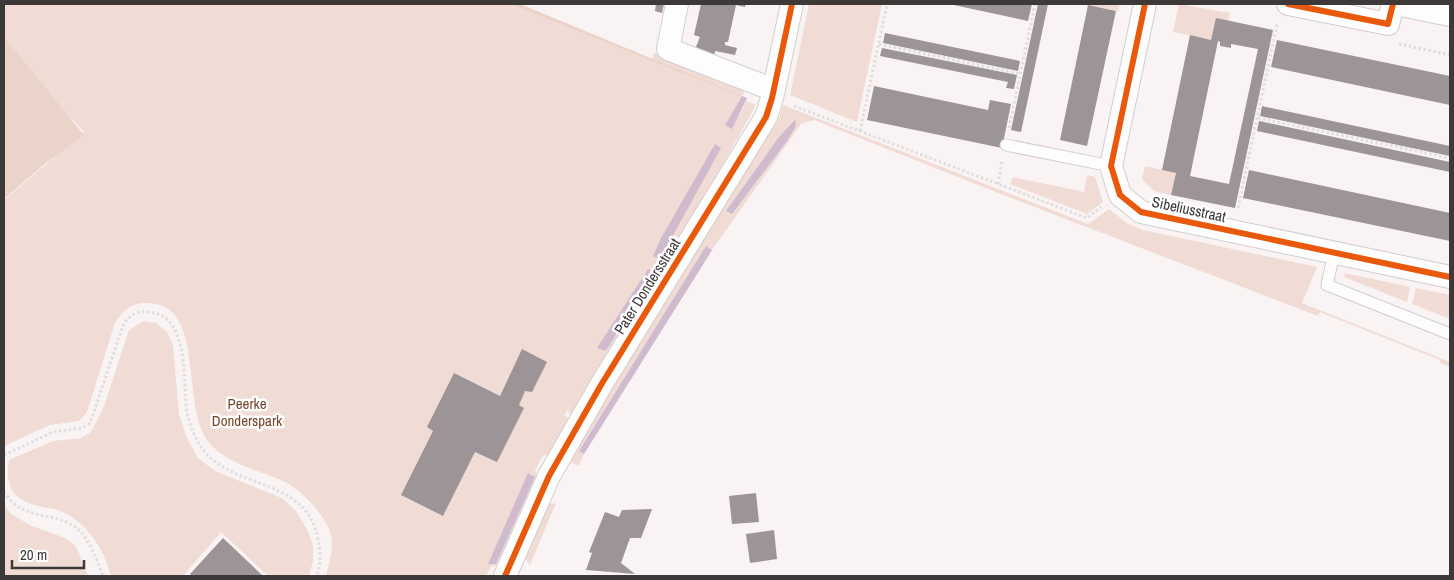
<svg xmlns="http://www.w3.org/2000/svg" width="1454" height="580" font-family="'Archivo Narrow',sans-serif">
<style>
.green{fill:#f0dcd4;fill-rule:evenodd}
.forest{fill:#ead3c9}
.water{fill:#cfbace}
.building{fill:#9d9498;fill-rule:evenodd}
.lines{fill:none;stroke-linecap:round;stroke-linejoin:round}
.lane-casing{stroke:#d2cdce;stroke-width:13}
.street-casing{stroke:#d2cdce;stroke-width:24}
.path{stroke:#e0dedf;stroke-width:3;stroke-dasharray:2.5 2.5;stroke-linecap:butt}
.lane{stroke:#fefdfd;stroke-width:11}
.street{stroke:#fefdfd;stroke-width:22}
.cycleway-casing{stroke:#fff;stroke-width:9}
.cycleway{stroke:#e8590c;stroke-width:6}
.labels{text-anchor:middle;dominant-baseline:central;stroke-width:5;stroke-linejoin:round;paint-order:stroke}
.street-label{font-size:15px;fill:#3d3939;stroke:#fff}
.park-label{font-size:15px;fill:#774429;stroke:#fff}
</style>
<rect width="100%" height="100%" fill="#f9f3f4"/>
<path class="green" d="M4,4H510L741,97L725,125L741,113L746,101L756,105L732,148L666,261L573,415L569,413L568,410L564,415L570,419L551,452L548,455H543L535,471L538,476L497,565L491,567L486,576H326C329,563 335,545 330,532C325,515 300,489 285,482C261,471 232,465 213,447C177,413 209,304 148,303C132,302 123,310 115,323L87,412L79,421L50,425L4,446V200L84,132L4,47ZM716,156L653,256L661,238ZM654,272L606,351H604ZM529,473L535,477L496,564H488Z
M809,4H882L857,122L790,95Z
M1080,4H1120L1118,11Z
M1179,4L1230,13L1228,21L1216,19L1211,40L1173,32Z
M654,53L746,89L742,96L652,60Z
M783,105L1088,224L1109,209L1128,224L1143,230L1317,267L1302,303L1450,362V366L1441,364L1440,360L1320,312L1318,316L1006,196L814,120L801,124L712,250L706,246L579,451L584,454L578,466L568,460L582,434L726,201L778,121ZM791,123L726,211L746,183Z
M1145,166L1176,173L1171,195L1154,191L1142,179Z
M1087,175L1095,177L1103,202L1087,214L1010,184L1013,177L1084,192Z
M1345,273L1410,287L1407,302L1344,277Z
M1416,288L1450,295V319L1412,304Z
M144,321L156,323L167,332L173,346L179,414L186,436L198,458L215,471L282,498L296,511L308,531L313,546V561L309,576H268L221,532L183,576H111C104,549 87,522 60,511C54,508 45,508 38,506C12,499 5,486 9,460L53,441L81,438L91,432L104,406L129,330Z
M556,503L530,565L524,557L547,504Z
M4,505L11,514L32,526L65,538L76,546L88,576H4Z"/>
<path class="forest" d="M510,4H520L742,96L741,97Z
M4,37L84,135L46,163L4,199Z"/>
<path class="water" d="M742,96L747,98L732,129L725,125Z
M795,120L796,122L795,128L787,141L732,214L726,211L779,137Z
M715,144L721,148L660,259L653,256L661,238Z
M706,246L712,250L699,271L584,454L579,451Z
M648,269L654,272L606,351L597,348Z
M528,473L535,477L496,564H488Z"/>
<path class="building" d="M656,4H664L662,13L655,11Z
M701,4H746L745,7L736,5L728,42H725V45L737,48L735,55L715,51L714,57L695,49L700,37L694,35Z
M949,4H1032L1028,21Z
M1038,4H1048L1021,132L1011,130Z
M1088,5L1116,11L1087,146L1060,140Z
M1216,18L1273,30L1235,208L1171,195L1176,173L1162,170L1190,35L1211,40ZM1218,41L1220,42V46L1231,48V44L1258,49L1229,184L1190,176Z
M885,33L1020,61L1018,71L883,43Z
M1277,40L1450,76V105L1271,67Z
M882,48L1017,75L1014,89L1006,88L1008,82L880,56Z
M874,86L988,110L990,100L1011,104L1002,148L867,120Z
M1262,106L1450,146V156L1260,116Z
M1259,121L1450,162V172L1257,131Z
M1249,170L1450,213V241L1243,198Z
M522,349L547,362L532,392L525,391L519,405L524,408L497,462L475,452L443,516L401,495L433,431L427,427L454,373L500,396Z
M756,493L759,522L732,524L729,496Z
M652,509L641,538H630L621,563L635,574L586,570L592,553L589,552L605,512L619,517L622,510Z
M774,530L777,559L750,563L746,534Z
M223,538L263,576H192L190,574Z"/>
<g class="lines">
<defs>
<path id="lane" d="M1006,145L1111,166
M1334,253L1327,285L1450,334"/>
<path id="street" d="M677,4L668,49L774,90
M1145,4L1111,166L1120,195L1141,212L1450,277
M1288,4L1388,24L1393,4
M1396,4L1450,15
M505,576L549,476L601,385L766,117L772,98L792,4"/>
</defs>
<use href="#lane" class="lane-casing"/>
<use href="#street" class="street-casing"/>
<path class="path" d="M879,44L1020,74
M1399,44L1450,55
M794,106L1087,218L1101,207
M1258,118L1450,158
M1009,128L1035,4
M860,131L887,4
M998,184L1002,161
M1238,208L1277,24
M4,455L53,432L81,428L89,424L93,415L123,325C129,315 137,311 148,312C191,314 182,383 187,412C189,424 194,434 199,444C227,491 307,475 318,539C321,551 321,564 317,576
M4,492C7,496 12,503 17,506C34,518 60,514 78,529C89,538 98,563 103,576"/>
<use href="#lane" class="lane"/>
<use href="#street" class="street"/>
<defs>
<path id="cycleway" d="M1145,4L1111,166L1120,195L1141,212L1450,277
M1288,4L1388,24L1393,4
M505,576L549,476L601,385L766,117L772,98L792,4"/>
</defs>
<use href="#cycleway" class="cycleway-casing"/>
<use href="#cycleway" class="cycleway"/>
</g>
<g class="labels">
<g class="street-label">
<text transform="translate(1189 209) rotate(12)">Sibeliusstraat</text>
<text transform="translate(647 286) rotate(-58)">Pater Dondersstraat</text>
</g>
<g class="park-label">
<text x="247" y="403">Peerke<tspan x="247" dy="17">Donderspark</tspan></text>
</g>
</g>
<rect width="1454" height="580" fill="none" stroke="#3d3939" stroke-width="10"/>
<path d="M12 560v8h72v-8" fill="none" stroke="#3d3939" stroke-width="2.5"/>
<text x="20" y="560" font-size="15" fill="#3d3939" stroke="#ffffff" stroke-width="4" paint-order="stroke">20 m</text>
</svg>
